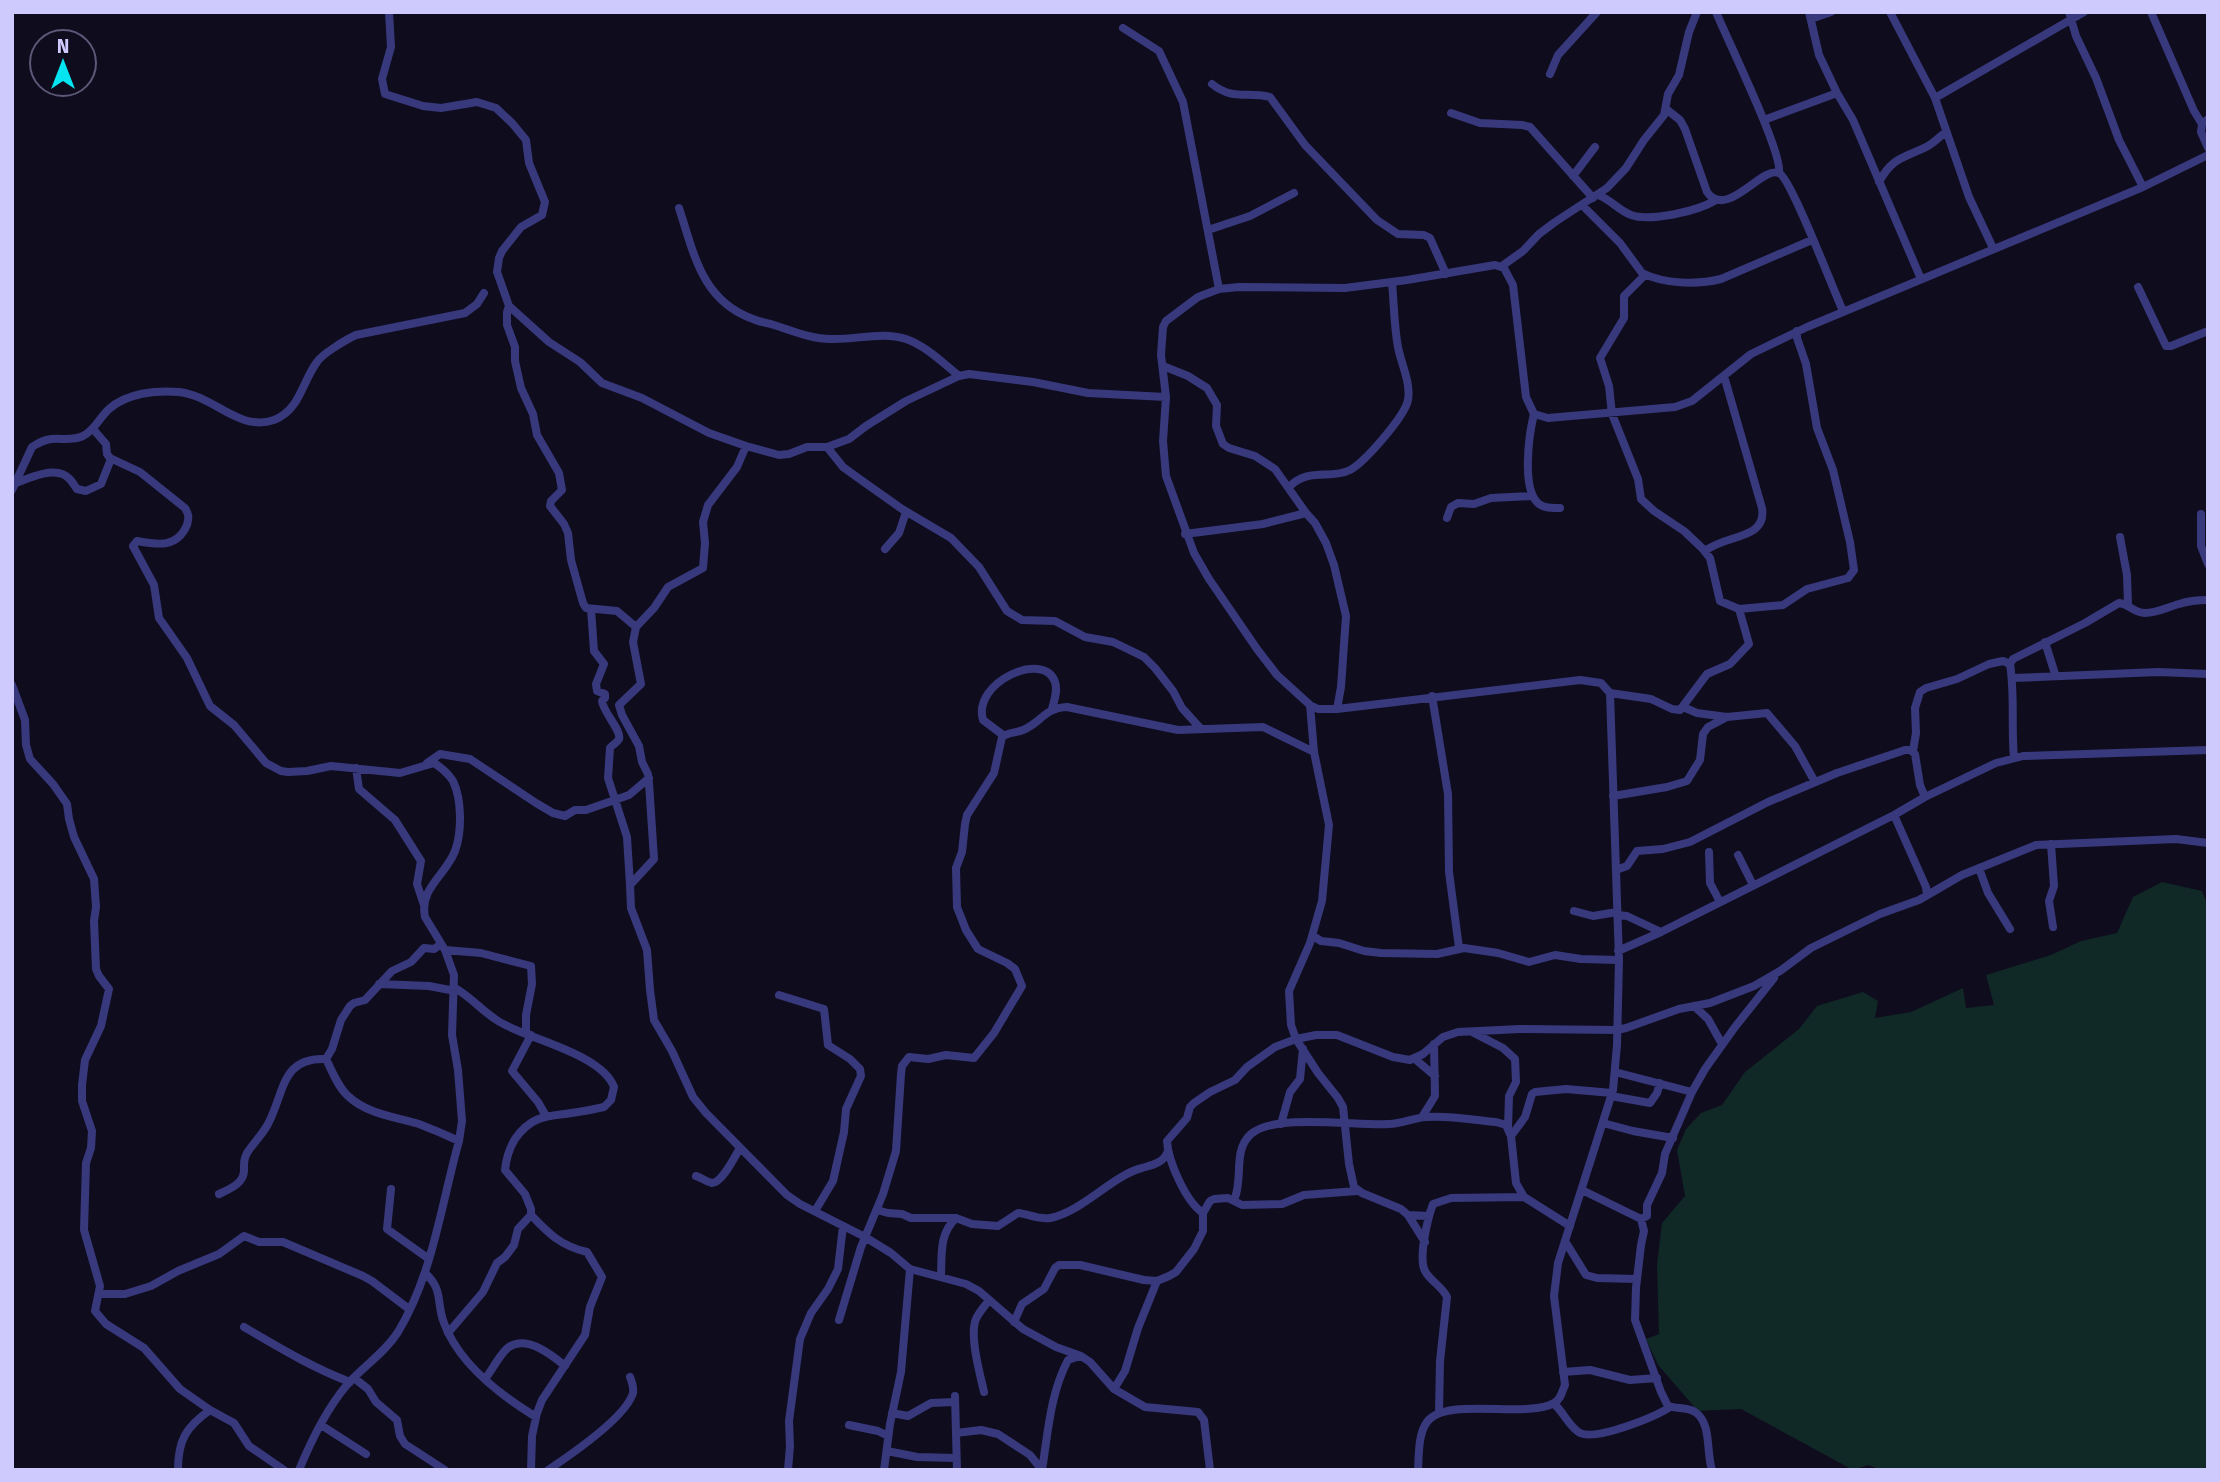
<svg xmlns="http://www.w3.org/2000/svg" width="2220" height="1482" font-family="'Fira Sans',sans-serif">
<style>
.green{fill:#102826}
.lines{fill:none;stroke-linecap:round;stroke-linejoin:round}
.minor{stroke:#38397d;stroke-width:8}
</style>
<rect width="100%" height="100%" fill="#0f0c1e"/>
<path class="green" d="M2162,882L2202,891L2208,906V1470H1881L1868,1465L1853,1470L1741,1409L1698,1411L1658,1365L1646,1339L1659,1334L1657,1265L1662,1223L1685,1196L1677,1150L1686,1129L1701,1113L1722,1105L1745,1072L1799,1029L1817,1006L1863,992L1878,1001L1875,1018L1911,1012L1963,988L1966,1008L1994,1005L1986,975L2051,955L2081,941L2117,933L2133,897Z"/>
<g class="lines">
<path class="minor" d="M389,12L391,47L382,79L385,94L423,106L441,108L477,102L496,108L512,123L526,140L529,163L545,202L542,215L521,227L502,251L499,258L497,272L509,306L549,342L580,362L602,383L642,398L709,433L746,446L779,455L789,454L807,447H827L849,439L866,426L906,401L959,376L969,374L1033,382L1088,393L1166,397
M1716,12C1727,39 1783,153 1779,173
M1809,12L1819,55L1837,93L1853,120L1921,279
M1890,12L1935,98L1969,197L1993,248
M2069,12L2076,36L2096,78L2119,140L2143,187
M2151,12L2194,111L2202,124
M1811,19L1831,12
M1123,28L1159,51L1183,102L1219,289
M1550,74L1558,55L1597,12
M1212,84C1233,101 1247,91 1270,97L1305,145L1377,220L1398,234L1424,235L1430,238L1446,274
M1935,98L2084,12
M1666,109L1680,120L1685,129L1707,192C1727,220 1761,166 1779,173C1791,178 1834,292 1843,311
M1451,113L1480,123L1522,125L1530,127L1593,198
M2208,119L2202,124L2201,132L2208,148
M1764,120L1837,93
M1573,176L1595,147
M1879,182C1893,156 1905,158 1928,146C1935,142 1940,136 1946,132
M1598,195C1610,199 1618,210 1631,215C1651,222 1698,211 1716,200
M1582,205L1620,243L1642,273C1664,284 1697,285 1721,279L1812,240
M679,208C694,254 702,301 753,319C760,322 767,323 774,325C793,331 811,339 831,339C856,340 882,331 906,339C926,346 943,363 959,376
M1208,230L1250,216L1294,193
M1502,266L1523,251L1539,234L1555,222L1607,188L1626,168L1644,140L1664,115L1668,94L1679,75L1689,32L1697,12
M2138,287L2166,346H2171L2208,331
M509,306L507,312V325L515,347V361L521,388L533,414L537,435L559,473L562,490L551,501L550,506L564,524L568,533L571,560L583,603L586,608L617,611L636,627
M1163,366L1188,376L1207,388L1217,405L1216,426L1223,444L1229,448L1255,456L1275,469L1306,513L1315,523L1326,543L1334,565L1346,616L1341,687L1337,709
M1534,414C1529,434 1521,490 1539,504C1546,509 1553,508 1560,508
M93,429L106,444L107,454L110,458L140,472L185,508C189,515 189,517 187,525C177,548 159,545 137,541L133,546L154,585L159,618L187,658L210,706L234,725L266,763L281,771L288,772L307,771L331,766L400,773L434,763C442,768 448,773 453,781C462,800 462,832 455,851C446,875 419,888 425,917L445,950L454,975L452,1035L458,1070L462,1121L459,1141C441,1205 433,1274 398,1332C384,1354 362,1367 346,1386C326,1410 311,1441 299,1470
M746,446L737,467L708,505L703,522L705,543L703,568L668,587L654,608L636,627L633,642L641,684L619,705L622,715L639,746L642,762L648,774L649,783L654,859L630,885L631,908L647,950L650,990L654,1020L672,1051L693,1097L706,1113L787,1195L800,1204L865,1237L891,1253L910,1269L966,1284L979,1291L1023,1329L1056,1347L1081,1356L1090,1362L1114,1389L1145,1407L1198,1412L1204,1420L1210,1470
M827,447L843,467L861,480L902,509L951,538L979,567L1007,611L1022,620L1055,621L1085,637L1113,642L1144,657L1155,668L1173,691L1182,708L1201,729
M16,483C29,478 52,467 66,476C71,479 74,485 77,489L86,491L101,484L111,459
M1289,487C1309,467 1330,480 1350,470C1365,462 1405,416 1408,400C1411,382 1401,364 1398,347C1394,326 1394,304 1392,282
M12,490L32,447C38,443 44,440 51,439C62,438 72,441 83,436C95,430 99,418 109,409C127,393 156,390 179,392C215,396 238,432 274,420C300,410 302,382 317,362C322,354 347,339 356,335L465,313L477,304L484,293
M2201,514V546L2208,564
M1447,518L1451,507L1458,503L1474,504L1491,498L1533,496
M1185,534L1263,524L1306,513
M2120,537L2127,575L2128,606
M885,549L899,533L906,512
M1705,551C1726,534 1767,540 1762,508L1724,376
M591,609L594,651L604,664L596,684L597,691L605,694V698L602,701C603,712 622,731 619,739C617,743 612,745 610,748L608,778L627,837L630,885
M1739,609L1783,605L1807,589L1848,578L1854,570L1850,542L1833,470L1817,428L1806,364L1797,338V331
M2045,642L2055,674
M2013,678L2158,672L2208,674
M12,685L25,720L26,745L30,759L53,784L67,804L69,819L74,837L94,879L96,907L94,921L96,969L99,976L109,989L101,1026L85,1060L82,1085V1101L92,1131L91,1148L86,1163L84,1230L100,1286L95,1311L106,1324L144,1348L180,1389L210,1410L234,1423L249,1446L284,1470
M1610,693L1651,699L1672,709L1680,710L1707,674L1730,664L1749,644L1739,609L1720,601L1710,558L1702,548L1684,531L1654,511L1641,499L1638,479L1612,414L1609,386L1600,358L1624,318V296L1645,275
M1432,696L1448,794L1449,872L1459,948
M1310,705L1314,752L1329,825L1322,901L1310,943L1289,991L1291,1025L1296,1039L1318,1073L1338,1098L1343,1107L1349,1164L1354,1187L1362,1193L1401,1209L1408,1215L1425,1242
M1683,707L1697,713L1727,717L1767,713L1795,746L1815,782
M1003,735L983,720C972,682 1044,650 1055,682C1058,691 1054,701 1052,709
M1913,751L1916,733L1915,708L1920,692L1926,688L1957,679L1989,664L2003,661L2010,664
M2014,758C2011,727 2015,695 2010,664L2013,659L2085,623L2119,603C2129,604 2134,613 2145,613C2157,613 2168,607 2179,604C2188,601 2198,600 2208,600
M427,763L440,754L470,759L536,803L553,813L565,816L575,810H586L629,795L649,778
M356,768L359,789L395,820L421,861L417,884L424,905
M1613,796L1667,787L1687,781L1700,760L1703,734L1708,727L1727,717
M1894,815L1926,887L1927,895
M2051,844L2054,886L2049,901L2053,927
M1709,852L1710,883L1720,902
M1738,855L1753,885
M1979,868L1988,893L2010,929
M1616,870L1627,866L1637,851L1663,849L1690,842L1768,802L1837,773L1905,750H1910L1915,754L1920,785L1925,797
M1574,911L1593,916L1617,912
M1617,915L1627,916L1661,932
M1313,936L1321,941L1339,943L1364,951L1381,953L1437,954L1464,948L1498,953L1529,962L1555,955L1581,959L1619,960
M445,950L481,953L531,966L532,984L526,1015V1034
M1618,951L1661,932L1894,815L1925,797L1996,763L2023,756L2208,750
M379,984L429,986L455,991
M779,995L824,1009L828,1045L850,1059L860,1069L861,1076L846,1109L844,1132L833,1181L815,1211
M1694,1006L1708,1019L1722,1044
M1472,1032L1503,1048L1515,1059L1516,1082L1509,1096L1508,1128
M531,1035L512,1071L538,1102L546,1116
M326,1059C332,1071 338,1087 348,1096C367,1114 395,1117 419,1124C432,1129 446,1135 459,1141
M1415,1059L1435,1076
M1615,1072L1692,1092
M1611,1096L1650,1103L1657,1093L1660,1083
M1422,1117L1435,1096L1434,1044
M1603,1123L1633,1131L1673,1138
M1281,1124L1290,1092L1300,1079L1303,1049
M1511,1136L1525,1117L1532,1094L1535,1092L1566,1089L1612,1093
M696,1176C700,1177 707,1182 712,1183C722,1183 735,1156 740,1148
M391,1189L387,1229L429,1259
M1582,1190L1641,1219L1644,1231L1641,1245L1636,1288L1635,1320L1661,1392L1668,1406C1677,1409 1688,1407 1695,1412C1712,1423 1706,1453 1712,1470
M219,1194C230,1189 245,1183 244,1169C244,1162 244,1159 247,1153C254,1142 264,1133 269,1122C285,1090 282,1057 326,1059L332,1049L341,1020L350,1006L354,1003L365,1000L392,971L411,962L424,948L434,949L441,944
M1234,1200C1244,1179 1232,1151 1251,1134C1275,1113 1356,1126 1389,1124C1402,1124 1413,1118 1426,1117C1449,1115 1473,1120 1496,1122L1506,1125L1511,1136L1516,1183L1524,1197
M877,1210L888,1213L902,1214L911,1218H956L972,1224L998,1226L1018,1213C1029,1214 1039,1220 1050,1218C1082,1212 1113,1175 1142,1168C1152,1165 1164,1163 1168,1151
M1203,1213C1186,1202 1168,1161 1167,1141L1187,1118L1190,1107L1194,1103L1210,1092L1235,1080L1247,1067L1275,1047L1296,1039L1316,1035H1337L1393,1057L1410,1060L1423,1054L1443,1037L1458,1032L1520,1029L1617,1030L1626,1028L1679,1009L1710,1003L1754,986L1780,971L1811,948L1880,914L1919,900L1962,875L2036,845L2176,839L2208,843
M531,1215C549,1234 561,1246 587,1252L602,1277L590,1307L585,1335L542,1400L537,1413L532,1436L531,1470
M1408,1215L1429,1216
M1641,1219L1647,1216V1205L1662,1173L1665,1154L1692,1092L1705,1069L1735,1027L1774,978
M1565,1241L1586,1275L1597,1278L1637,1279
M425,1273C444,1290 436,1303 444,1323C459,1364 500,1395 536,1417
M941,1276C942,1254 939,1234 956,1218
M100,1294H125L151,1286L178,1271L219,1254L244,1236L259,1242H283L363,1276L372,1281L409,1309
M839,1320L861,1247L883,1194L896,1151L901,1074L902,1066L909,1057L928,1059L946,1055L974,1058L994,1033L1022,986L1015,969L1007,963L978,949L966,930L957,907L956,868L962,852L965,824L967,815L994,773L1002,737C1008,732 1016,733 1023,730C1041,723 1044,708 1067,707L1178,730L1263,727L1314,752
M1014,1322L1022,1304L1044,1289L1055,1268L1059,1265H1080L1144,1280L1157,1281L1169,1276L1176,1272L1194,1249L1203,1231V1213L1210,1201L1214,1199L1228,1198L1242,1205L1282,1204L1304,1195L1357,1191
M244,1327C278,1347 313,1368 350,1382
M448,1333L483,1292L497,1263L505,1257L514,1245L518,1229L531,1215V1209L525,1194L505,1170C506,1159 509,1149 515,1139C533,1113 550,1117 578,1112C586,1111 595,1109 604,1107L611,1100L614,1087C601,1053 526,1039 498,1021C482,1011 471,997 455,988
M1563,1372L1590,1370L1630,1380L1657,1378
M354,1378L368,1389L376,1402L397,1420L400,1436L405,1444L445,1470
M485,1379C491,1372 501,1352 509,1347C527,1335 552,1355 565,1366
M1114,1389L1125,1371L1138,1328L1157,1281
M984,1392C980,1374 969,1335 976,1319C979,1312 985,1306 989,1300
M955,1396L957,1470
M1554,1404C1563,1411 1569,1427 1580,1433C1596,1441 1655,1417 1670,1407
M892,1413L908,1416L931,1403L955,1402
M1439,1413L1440,1361L1447,1297C1442,1286 1430,1281 1425,1271C1418,1258 1428,1217 1433,1204L1451,1198L1524,1197L1570,1226
M321,1425L366,1454
M849,1425L878,1431L888,1436
M956,1433L981,1430L998,1434L1030,1455L1042,1470
M887,1451L917,1457L956,1458
M178,1470C178,1440 186,1427 210,1410
M548,1470C569,1456 626,1417 633,1393C634,1387 632,1382 630,1377
M788,1470L790,1446L789,1421L800,1339L811,1313L828,1289L838,1269L843,1226
M884,1470L890,1424L901,1372L910,1269
M1042,1470C1048,1433 1050,1394 1068,1360L1080,1356
M1418,1470C1419,1455 1418,1434 1427,1422C1446,1396 1526,1419 1554,1403C1561,1400 1562,1391 1565,1385L1554,1296L1558,1263L1613,1090L1617,1045L1619,960L1610,693L1601,683L1580,680L1337,709H1318L1310,705L1277,675L1257,649L1209,579L1194,553L1166,476L1163,441L1166,397L1161,355L1163,327L1166,321L1198,297L1219,289L1239,287L1345,288L1407,280L1495,265L1504,268L1513,285L1526,397L1534,414L1548,418L1675,407L1692,401L1751,354L1807,327L2143,187L2208,155"/>
</g>
<rect width="2220" height="1482" fill="none" stroke="#cecafe" stroke-width="28"/>
<g transform="translate(63 63)"><circle r="33" fill="#0f0c1e" stroke="#5b5878" stroke-width="2"/>
<path d="M0-5L12 26L0 18L-12 26Z" fill="#04e5f1"/>
<text y="-10" font-size="19" font-weight="bold" text-anchor="middle" fill="#cecafe">N</text>
</g>
</svg>
